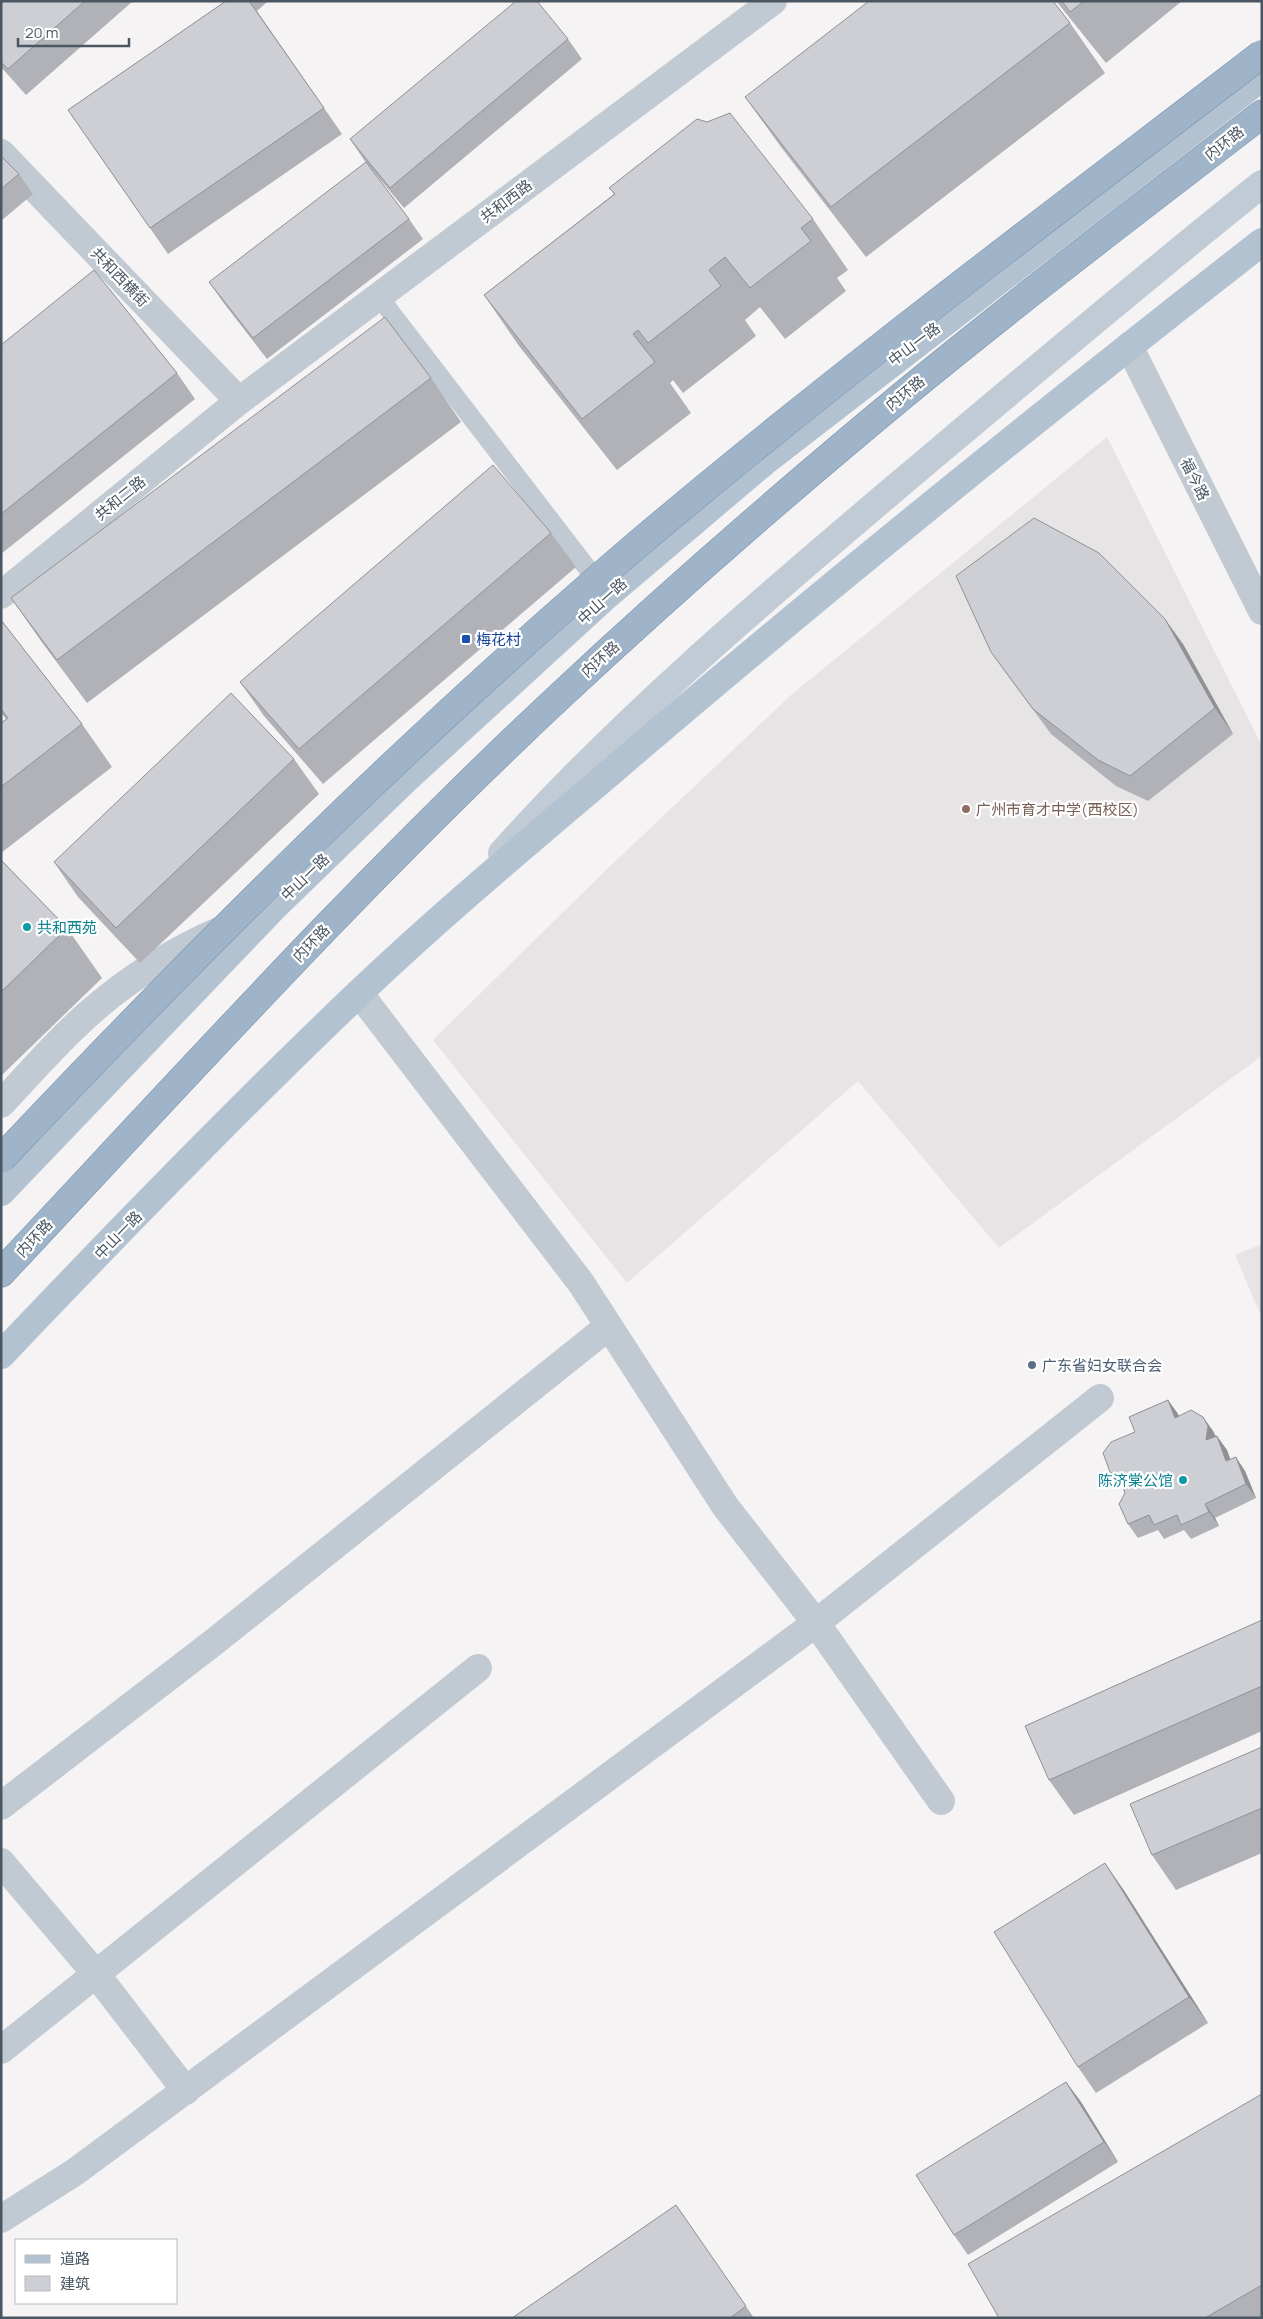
<svg xmlns="http://www.w3.org/2000/svg" width="1263" height="2319" font-family="Manrope,'Noto Sans SC',sans-serif">
<style>
.education{fill:#e6e4e5}
.lines{fill:none;stroke-linecap:round;stroke-linejoin:round}
.trunk-casing{stroke:#7690ad;stroke-width:29}
.service{stroke:#c1cad2;stroke-width:19}
.minor{stroke:#c1cad2;stroke-width:28}
.tertiary{stroke:#c1cad2;stroke-width:28}
.secondary{stroke:#c1cbd6;stroke-width:28}
.primary{stroke:#b3c2d1;stroke-width:28}
.trunk{stroke:#9fb4c9;stroke-width:28}
.trunk-bridge-casing{stroke:#7690ad;stroke-width:29;stroke-linecap:butt}
.trunk-bridge{stroke:#9fb4c9;stroke-width:28}
.wall{fill:#b0b2b7}
.shaded-wall{fill:#909195}
.building{fill:#cdcfd5;stroke:#909195}
.transit-dot{fill:#1a4fb4;stroke:#fff;stroke-width:2}
.education-dot{fill:#8d6e63;stroke:#fff;stroke-width:2}
.culture-dot{fill:#0f9aa8;stroke:#fff;stroke-width:2}
.service-dot{fill:#5c6f8a;stroke:#fff;stroke-width:2}
.labels{text-anchor:middle;dominant-baseline:central;stroke-width:4.5;stroke-linejoin:round;paint-order:stroke}
.street-label{font-size:15px;fill:#4a5661;stroke:#fff}
.transit-label{font-size:15px;fill:#164399;stroke:#fff;text-anchor:start}
.education-label{font-size:15px;fill:#785e54;stroke:#fff;text-anchor:start}
.culture-label{font-size:15px;fill:#0d838f;stroke:#fff;text-anchor:start}
.service-label{font-size:15px;fill:#4e5e75;stroke:#fff;text-anchor:start}
</style>
<rect width="100%" height="100%" fill="#f5f3f3"/>
<path class="education" d="M1107,437L1262,746V1056L999,1248L858,1081L627,1283L433,1040L605,871L791,695Z
M1262,1244V1318L1235,1255Z"/>
<g class="lines">
<defs>
<path id="trunk" d="M1,1273C184,1078 363,880 559,697C670,593 785,493 902,396C1020,299 1141,207 1262,114"/>
</defs>
<use href="#trunk" class="trunk-casing"/>
<path class="service" d="M379,297L604,590"/>
<path class="minor" d="M1,153L239,401
M1129,346L1262,611
M1,595L239,401L773,1
M359,993L581,1283L725,1506L816,1623L941,1801
M1,1806L214,1642L609,1326
M1,1862L96,1974L186,2091
M1,2050L478,1668
M1,2219L75,2172L816,1623L1100,1398"/>
<path class="tertiary" d="M1,1104C31,1072 61,1037 94,1009C132,976 177,949 223,929"/>
<path class="secondary" d="M502,853C623,718 763,600 901,483C1021,382 1140,281 1262,184"/>
<path class="primary" d="M1,1192L273,908L405,780L607,595L764,462L1262,77
M1,1355C118,1232 236,1110 358,994C442,914 531,840 619,765C829,585 1044,412 1262,242"/>
<use href="#trunk" class="trunk"/>
<defs>
<path id="trunk-bridge" d="M1,1159C204,944 413,736 638,544C840,373 1052,215 1262,54"/>
</defs>
<use href="#trunk-bridge" class="trunk-bridge-casing"/>
<use href="#trunk-bridge" class="trunk-bridge"/>
</g>
<path class="wall" d="M1,1H133L26,95L1,67Z
M226,1H268L257,11L342,134L168,254L68,110Z
M1056,1H1182L1106,63Z
M1070,23L1105,73L866,257L781,147L745,97Z
M568,39L582,59L404,208L364,160L350,139Z
M1,156L19,174L33,194L1,221Z
M609,188L813,219L848,270L837,278L846,291L785,339L760,307L745,320L756,336L683,393L673,380L670,383L691,413L617,470L519,346L484,295L614,194Z
M409,219L423,239L267,359L223,302L209,282Z
M1,345L177,373L195,399L1,554Z
M431,378L461,422L87,703L41,641L11,598Z
M551,533L576,567L323,784L264,716L240,682Z
M1,620L82,724L112,767L1,853V723L6,719L2,714H1Z
M1183,644L1233,734L1148,801L1116,786L1051,734L1009,677L991,652Z
M294,759L319,794L140,963L78,897L54,862Z
M1,860L67,928L102,978L1,1076Z
M1168,1400L1179,1416L1203,1417L1213,1431L1216,1436L1227,1450L1230,1459L1245,1471L1256,1498L1215,1518L1219,1526L1191,1539L1184,1530L1164,1539L1158,1530L1138,1538L1128,1524L1125,1493L1123,1488L1120,1486L1110,1472L1135,1432Z
M1262,1620V1731L1074,1815L1049,1780Z
M1262,1747V1853L1176,1890L1152,1855Z
M1123,1889L1208,2023L1096,2093L1078,2067Z
M1066,2082L1081,2102L1118,2162L968,2255L954,2235Z
M1262,2094V2318H999Z
M676,2205L754,2318H512Z"/>
<path class="shaded-wall" d="M1165,619L1183,644L1233,734L1215,708Z
M1168,1400L1178,1414L1185,1432L1175,1418Z
M1203,1417L1213,1431L1217,1440H1206Z
M1217,1436L1227,1450L1236,1475L1226,1461Z
M1236,1457L1245,1471L1256,1498L1246,1484Z
M1205,1504L1215,1518L1219,1526L1209,1512Z
M1105,1863L1123,1889L1208,2023L1189,1997Z
M1066,2082L1081,2102L1118,2162L1104,2142Z"/>
<path class="building" d="M1,1H85L8,69L1,62Z
M226,1H249L324,108L150,228L68,110Z
M516,1H537L568,39L390,188L350,139Z
M869,1H1053L1070,23L831,207L745,97Z
M1062,1H1084L1070,12Z
M730,113L813,219L801,228L811,241L750,288L725,257L709,270L721,286L648,343L638,330L633,334L655,362L582,419L484,295L615,194L609,188L697,119L707,122Z
M1,156L19,174L1,189Z
M366,162L409,219L253,338L209,282Z
M94,270L177,373L1,514V345Z
M385,317L431,378L57,660L11,598Z
M493,465L551,533L299,749L240,682Z
M1034,518L1099,553L1165,619L1215,708L1130,776L1098,760L1033,709L991,652L956,576Z
M1,620L82,724L1,787V723L8,718L1,709Z
M231,693L294,759L116,928L54,862Z
M1,860L67,928L1,992Z
M1168,1400L1175,1418L1191,1410L1203,1417L1208,1426L1206,1440L1217,1436L1226,1461L1236,1457L1246,1484L1205,1504L1209,1512L1181,1525L1177,1515L1154,1525L1149,1515L1128,1524L1119,1504L1125,1493L1119,1477L1110,1472L1103,1453L1111,1442L1135,1432L1129,1417Z
M1262,1620V1686L1049,1780L1025,1726Z
M1262,1747V1808L1152,1855L1130,1804Z
M1105,1863L1189,1997L1078,2067L994,1932Z
M1066,2082L1104,2142L954,2235L916,2175Z
M1262,2094V2285L1205,2318H999L968,2264Z
M676,2205L746,2306L730,2318H512Z"/>
<rect class="transit-dot" x="461" y="634" width="10" height="10" rx="2.5"/>
<circle class="education-dot" cx="966" cy="809" r="5"/>
<g class="culture-dot">
<circle cx="27" cy="927" r="5"/>
<circle cx="1183" cy="1480" r="5"/>
</g>
<circle class="service-dot" cx="1032" cy="1365" r="5"/>
<g class="labels">
<g class="street-label">
<text transform="translate(1224 143) rotate(-38)">内环路</text>
<text transform="translate(506 201) rotate(-37)">共和西路</text>
<text transform="translate(120 277) rotate(46)">共和西横街</text>
<text transform="translate(914 344) rotate(-37)">中山一路</text>
<text transform="translate(905 393) rotate(-39)">内环路</text>
<text transform="translate(1195 479) rotate(63)">福今路</text>
<text transform="translate(120 498) rotate(-39)">共和二路</text>
<text transform="translate(602 601) rotate(-42)">中山一路</text>
<text transform="translate(600 659) rotate(-42)">内环路</text>
<text transform="translate(305 877) rotate(-44)">中山一路</text>
<text transform="translate(311 943) rotate(-46)">内环路</text>
<text transform="translate(118 1235) rotate(-46)">中山一路</text>
<text transform="translate(34 1238) rotate(-47)">内环路</text>
</g>
<g class="transit-label">
<text x="476" y="639">梅花村</text>
</g>
<g class="education-label">
<text x="976" y="809">广州市育才中学(西校区)</text>
</g>
<g class="culture-label">
<text x="37" y="927">共和西苑</text>
<text x="1173" y="1480" text-anchor="end">陈济棠公馆</text>
</g>
<g class="service-label">
<text x="1042" y="1365">广东省妇女联合会</text>
</g>
</g>
<rect width="1263" height="2319" fill="none" stroke="#4a5661" stroke-width="5"/>
<rect x="15" y="2239" width="162" height="65" fill="#ffffff" stroke="#b7bbc0"/>
<rect x="25" y="2255" width="25" height="8" fill="#b3c2d1" stroke="#b7bbc0"/>
<text x="60" y="2264" font-size="15" fill="#4a5661">道路</text>
<rect x="25" y="2276" width="25" height="15" fill="#cdcfd5" stroke="#b7bbc0"/>
<text x="60" y="2289" font-size="15" fill="#4a5661">建筑</text>
<path d="M18 38v8h111v-8" fill="none" stroke="#4a5661" stroke-width="2.5"/>
<text x="25" y="38" font-size="15" fill="#4a5661" stroke="#ffffff" stroke-width="4" paint-order="stroke">20 m</text>
</svg>
